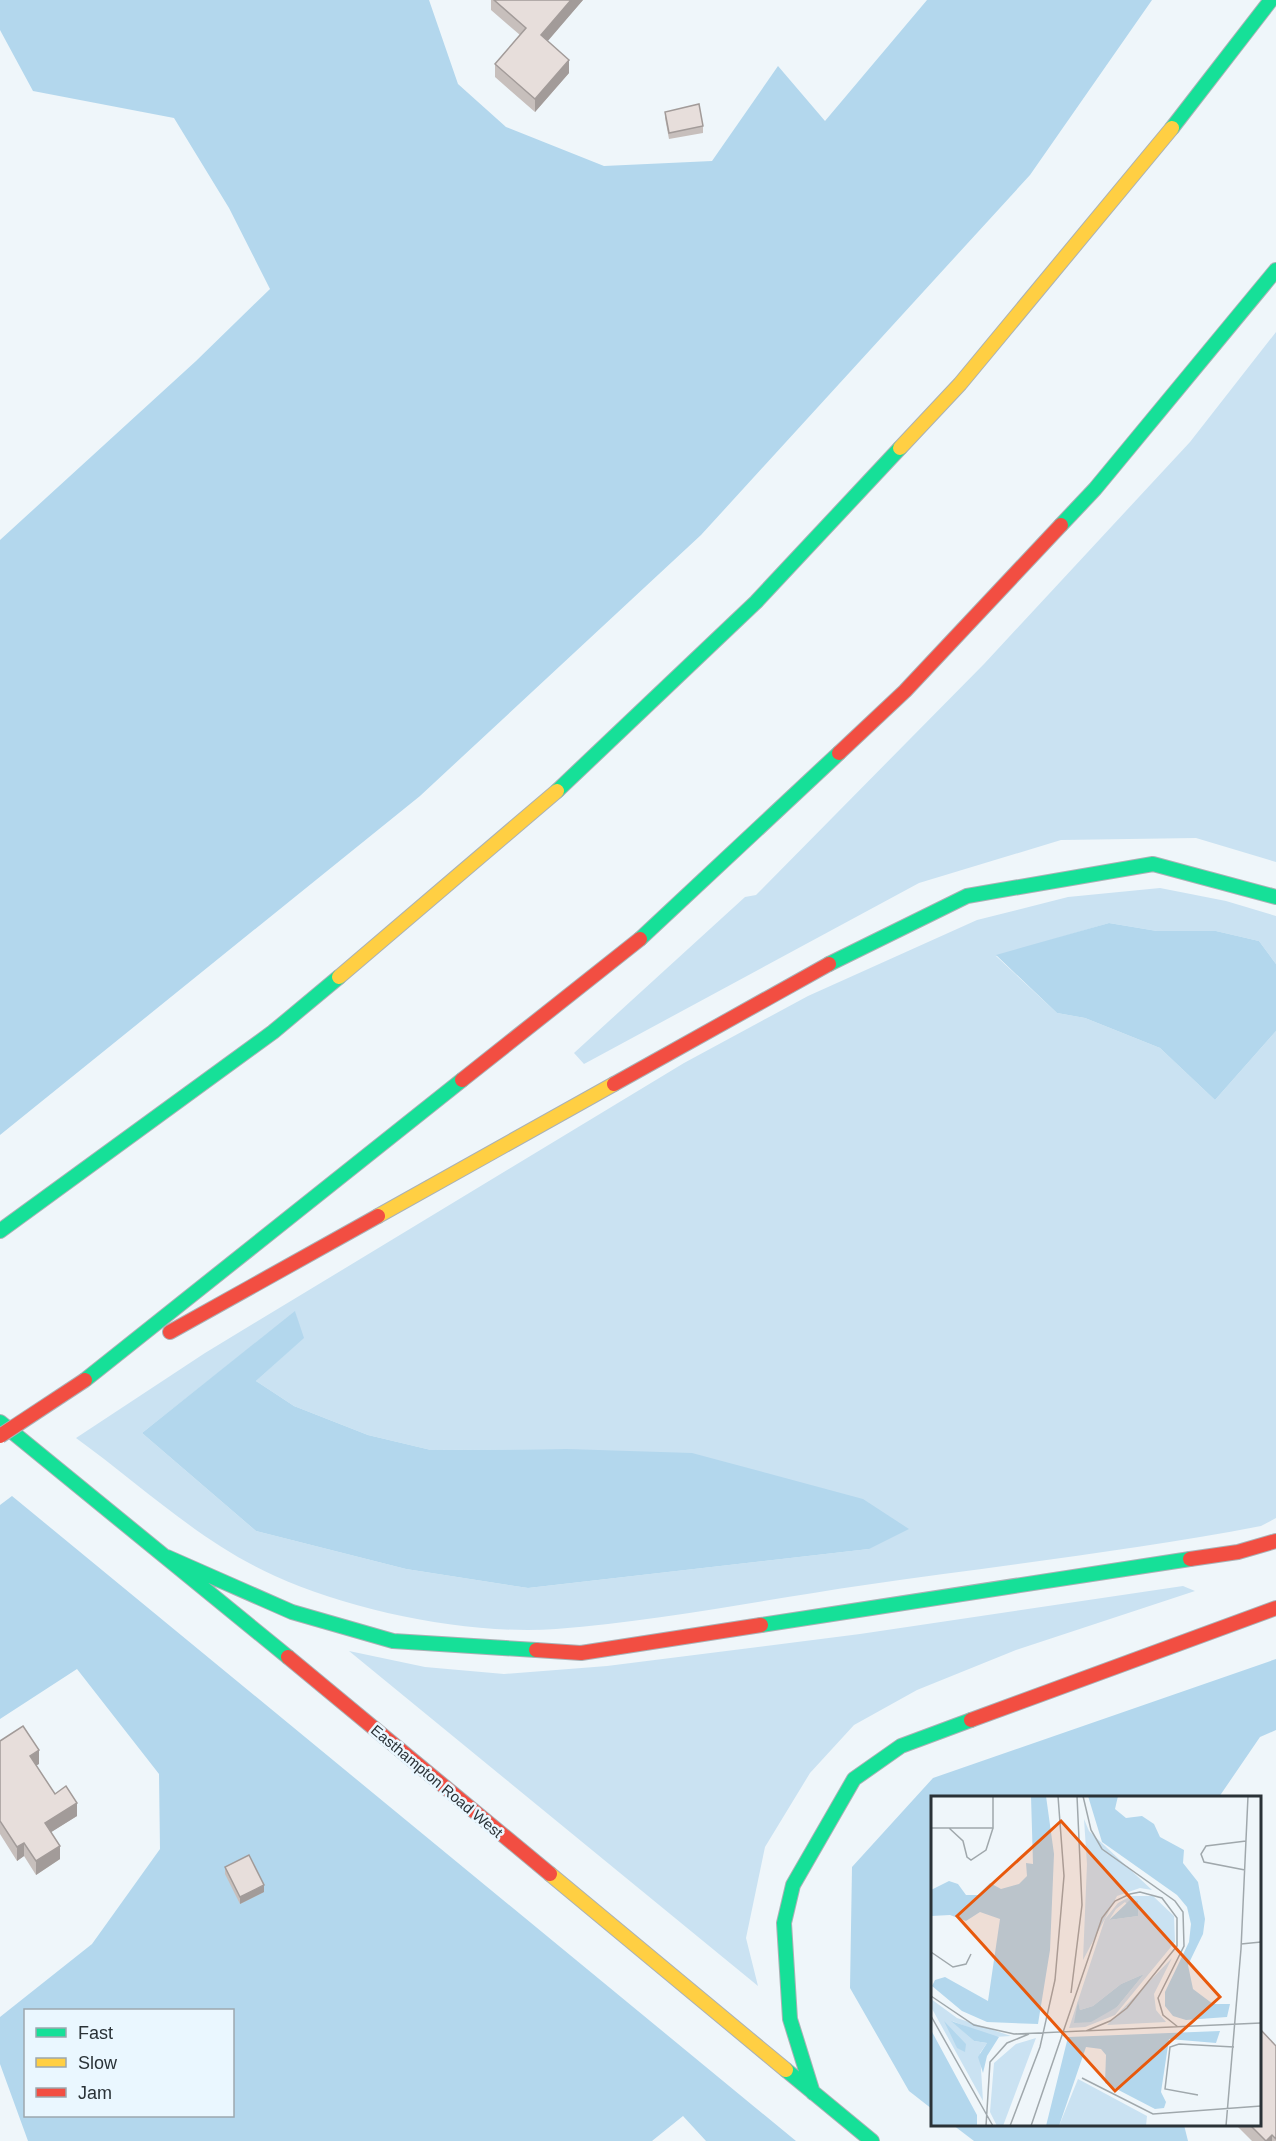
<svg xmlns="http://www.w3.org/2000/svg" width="1276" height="2141" font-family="Arial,sans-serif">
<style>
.green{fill:#cae2f2;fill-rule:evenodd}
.forest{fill:#b3d7ed;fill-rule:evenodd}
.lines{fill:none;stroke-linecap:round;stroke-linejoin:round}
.fast-casing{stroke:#aab1b5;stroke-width:16}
.slow-casing{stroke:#aab1b5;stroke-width:16}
.jam-casing{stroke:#aab1b5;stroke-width:16}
.fast{stroke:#16e098;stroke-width:14}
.slow{stroke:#ffcf43;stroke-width:14}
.jam{stroke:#f24e42;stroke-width:14}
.jam-bridge-casing{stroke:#aab1b5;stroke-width:16;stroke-linecap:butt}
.jam-bridge{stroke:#f24e42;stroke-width:14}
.wall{fill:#c7bfbc}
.shaded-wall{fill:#a29b99}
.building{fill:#e7dedb;stroke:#a29b99;stroke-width:1.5}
.labels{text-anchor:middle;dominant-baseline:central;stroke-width:5;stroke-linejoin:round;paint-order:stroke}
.street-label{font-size:15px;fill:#2a3237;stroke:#eaf7ff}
.inset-road{fill:none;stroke:#a0a8ac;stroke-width:1.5}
.view{fill:#e8590c;fill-opacity:0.15;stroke:#e8590c;stroke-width:3}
.inset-edge{fill:none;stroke:#2a3237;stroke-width:3}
</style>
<rect width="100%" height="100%" fill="#eff6fa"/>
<path class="green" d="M1276,332V862L1196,838L1061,840L919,883L584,1064L574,1053L745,897L756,895L984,664L1190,442Z
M1160,888L1226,901L1276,916V964L1259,941L1216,931H1157L1109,923L996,956L1057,1013L1085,1018L1160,1048L1215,1100L1276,1031V1518L1261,1526C1130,1551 997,1566 865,1585C762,1600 659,1621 556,1629C470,1635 354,1612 275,1576C201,1543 141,1485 76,1438L205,1353L684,1063L808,996L977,920L1068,897ZM295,1312L303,1338L256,1381L294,1406L368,1435L431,1450L567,1449L869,1549L528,1588L406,1569L256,1531L142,1433Z
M1183,1586L1195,1591L1016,1650L917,1690L854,1725L810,1773L765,1847L746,1938L758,1986L349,1651L425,1667L504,1674L607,1666L860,1634Z"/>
<path class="forest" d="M0,0H429L458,84L506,127L604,166L712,161L778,66L825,121L927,0H1152L1030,175L701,535L420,796L0,1135V540L196,361L270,289L229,208L174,118L33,91L0,30Z
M1109,923L1157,931H1216L1259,941L1276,964V1031L1215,1100L1160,1048L1085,1018L1057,1013L996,955Z
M295,1311L304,1338L256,1381L294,1406L368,1435L431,1450L567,1449L692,1453L863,1499L909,1529L869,1549L528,1588L406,1569L256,1531L142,1433Z
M12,1496L796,2141H706L683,2116L652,2141H28L0,2064V2017L92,1944L160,1849L159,1774L77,1669L0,1719V1505ZM26,2010H232V2116H26Z
M1276,1659V1730L1260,1737L1219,1797L932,1798V2109L909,2091L850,1988L852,1867L933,1778Z
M953,2125H1184L1188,2141H974Z"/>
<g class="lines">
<defs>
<path id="fast" d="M1172,128L1271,0
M1061,525L1095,489L1276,270
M557,791L756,602L900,448
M640,939L839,753
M829,964L967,896L1153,864L1276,897
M0,1231L273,1032L339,977
M85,1380L462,1080
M0,1422L288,1657
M167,1557L292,1612L393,1641L536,1650
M761,1625L1190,1559
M786,2070L872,2141
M813,2093L790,2019L784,1923L793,1885L854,1779L901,1746L971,1720"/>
<path id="slow" d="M900,448L960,384L1172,128
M339,977L557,791
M378,1216L614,1084
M550,1874L786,2070"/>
<path id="jam" d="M839,753L905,691L1061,525
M462,1080L640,939
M614,1084L829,964
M170,1332L378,1216
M1190,1559L1238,1552L1276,1541
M536,1650L581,1653L761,1625
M288,1657L550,1874
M971,1720L1276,1608"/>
</defs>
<use href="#fast" class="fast-casing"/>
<use href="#slow" class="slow-casing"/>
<use href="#jam" class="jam-casing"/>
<use href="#fast" class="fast"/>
<use href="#slow" class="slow"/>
<use href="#jam" class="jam"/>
<defs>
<path id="jam-bridge" d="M0,1436L85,1380"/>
</defs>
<use href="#jam-bridge" class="jam-bridge-casing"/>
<use href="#jam-bridge" class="jam-bridge"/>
</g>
<path class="wall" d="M491,0H583L547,41L569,73L535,112L495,77V64L520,35L491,10Z
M665,112L703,126V133L669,139L665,118Z
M0,1741L39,1764L36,1765L55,1794L77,1816L51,1832L60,1859L36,1875L24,1856L17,1861L0,1834Z
M225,1867L264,1892L240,1904L225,1874Z
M1276,2046V2141H1252L1235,2124H1260Z"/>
<path class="shaded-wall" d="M571,0H583L541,49V35Z
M569,60V73L535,112V99Z
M39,1750V1764L30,1769V1756Z
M77,1803V1816L45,1836V1823Z
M24,1843V1856L17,1861V1847Z
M60,1846V1859L36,1875V1861Z
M264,1885V1892L240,1904V1897Z
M1272,2135V2141H1266Z"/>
<path class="building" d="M494,0H571L541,35L569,60L535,99L495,64L526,28Z
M699,104L703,126L669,133L665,112Z
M23,1726L39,1750L30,1756L55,1794L66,1786L77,1803L45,1823L60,1846L36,1861L24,1843L17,1847L0,1821V1741Z
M249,1855L264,1885L240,1897L225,1867Z
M1260,2029L1276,2046V2139L1272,2135L1266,2141L1249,2124H1260Z"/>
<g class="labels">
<g class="street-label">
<text transform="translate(437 1781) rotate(40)">Easthampton Road West</text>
</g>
</g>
<g transform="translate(931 1796)">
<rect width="330" height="330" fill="#eff6fa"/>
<path d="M153,23L158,35L221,94L209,92L186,100L152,164L156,68ZM200,100H222L243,120L244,146L184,219L154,231L138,232L174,123L187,107ZM194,106L207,120L178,124L185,113ZM213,178L186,211L144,227L147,206L149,214L162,210L190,188ZM241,162L223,198L225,214L235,226L176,229ZM0,203L26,222L80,240L63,241L21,225L43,245L56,247L49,257L52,305L0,211ZM105,242L72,330H66L59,316L63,267L85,248ZM147,283L216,320L215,330H128Z" fill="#cae2f2" fill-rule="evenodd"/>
<path d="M100,0H115L123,58L119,154L107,228L56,226L31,215L1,190L4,184L14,181L57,205L69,123L49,116L35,125L19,119L0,120V94L18,85L27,88L35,99H47L59,87L70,93L88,88L96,80L95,67L102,68ZM157,0H187L184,13L195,22L211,20L223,28L229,41L253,54L252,67L267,86L274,123L272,138L257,169L262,193L282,208H299L296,221L255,224L242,220L234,210V196L258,146L260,128L256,111L246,99L171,46ZM199,104L207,105V120L178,124ZM213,178L186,211L160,226L143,227L147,205L149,214L162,210L190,188ZM13,225L35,248L34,256L26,252ZM20,225L68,241L56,260L52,277L47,261L56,247L43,245ZM0,234L46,319V330H0ZM289,235L285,247L238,243L230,296L235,306L233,312L224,313L174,287L175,259L170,253L155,251L128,330H115L137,241Z" fill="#b3d7ed"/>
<path class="inset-road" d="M152,0L160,34L171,53L244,105L252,116L253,150L227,202L232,219L247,231M0,32H62V0M18,32L32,45L36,61L40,64L55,54L62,32M314,74L273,66L270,58L275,50L315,45M310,148L330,146M0,156L22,171L35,168L40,158M140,197L151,109L146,0M0,200L43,229L83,238L330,227M0,220L62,330M151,282L222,318L330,310M267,299L234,293L239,251L248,248L303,251M55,330L59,266L76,247L98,238M79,330L109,251L124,184L133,80L127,0M100,330L171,122L184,105L199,98L209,96L231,102L246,122V150L196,212L179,225L155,235M295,330L310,153L317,0"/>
<path class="view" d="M130,25L289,201L184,295L26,120Z"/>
<rect width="330" height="330" class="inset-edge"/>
</g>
<rect x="24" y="2009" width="210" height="108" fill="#eaf7ff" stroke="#9da8af" stroke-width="1.5"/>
<rect x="36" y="2028" width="30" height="9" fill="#16e098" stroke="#9da8af" stroke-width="1.5"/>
<text x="78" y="2039" font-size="18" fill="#2a3237">Fast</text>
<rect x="36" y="2058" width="30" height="9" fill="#ffcf43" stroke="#9da8af" stroke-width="1.5"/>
<text x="78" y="2069" font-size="18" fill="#2a3237">Slow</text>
<rect x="36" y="2088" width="30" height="9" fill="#f24e42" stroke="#9da8af" stroke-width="1.5"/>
<text x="78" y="2099" font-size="18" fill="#2a3237">Jam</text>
</svg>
